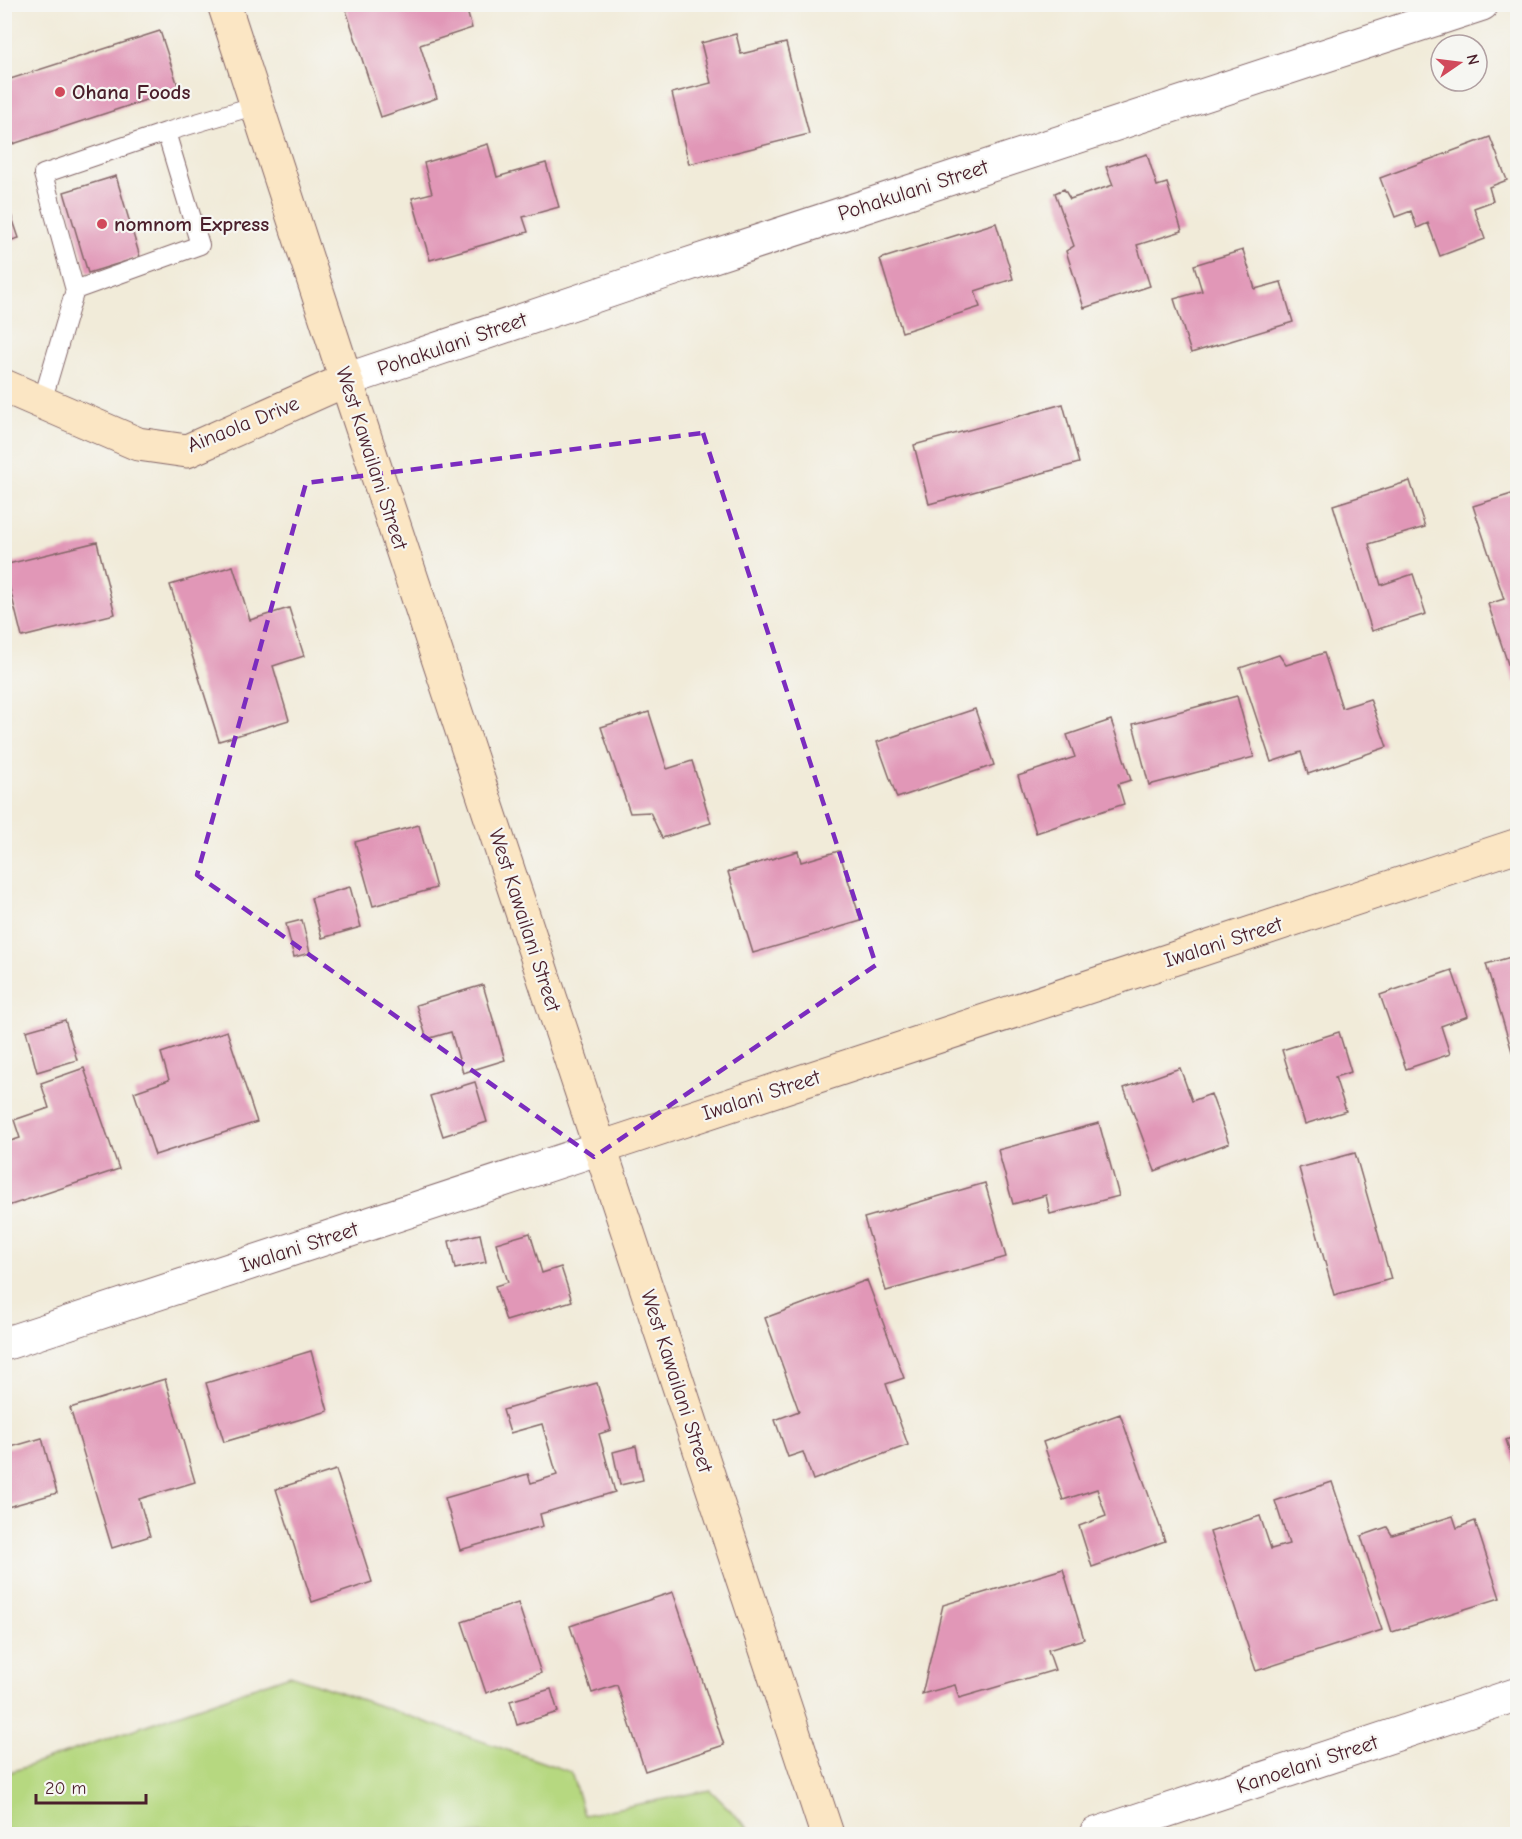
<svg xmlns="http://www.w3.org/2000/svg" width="1522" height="1839" font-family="'Comic Neue',sans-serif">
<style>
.green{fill:#b6d880;stroke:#807c56;stroke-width:1.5}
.building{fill:#e197b7}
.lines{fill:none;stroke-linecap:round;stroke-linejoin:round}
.lane-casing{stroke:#846668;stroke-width:20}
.street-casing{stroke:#846668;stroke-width:35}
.secondary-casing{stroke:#846668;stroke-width:35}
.lane{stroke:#fff;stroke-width:18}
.street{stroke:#fff;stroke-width:33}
.secondary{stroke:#fbe6c4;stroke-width:33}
.marked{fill:none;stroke:#7b2cbf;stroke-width:4.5;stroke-dasharray:12 8;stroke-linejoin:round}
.poi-dot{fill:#d1495b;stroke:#f6f6f2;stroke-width:2}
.labels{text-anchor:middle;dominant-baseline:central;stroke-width:4.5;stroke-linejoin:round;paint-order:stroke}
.poi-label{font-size:21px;font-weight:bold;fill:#4a1f2b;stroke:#f6f6f2;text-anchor:start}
.street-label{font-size:21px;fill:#4a1f2b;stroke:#f6f6f2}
</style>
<rect width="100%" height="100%" fill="#f6f6f2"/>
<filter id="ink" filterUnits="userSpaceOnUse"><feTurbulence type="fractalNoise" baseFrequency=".0167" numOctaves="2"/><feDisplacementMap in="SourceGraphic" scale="12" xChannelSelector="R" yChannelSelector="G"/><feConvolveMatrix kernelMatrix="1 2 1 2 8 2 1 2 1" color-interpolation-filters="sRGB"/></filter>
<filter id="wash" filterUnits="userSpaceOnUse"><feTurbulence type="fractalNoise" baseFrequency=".008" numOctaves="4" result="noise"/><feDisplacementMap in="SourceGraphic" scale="24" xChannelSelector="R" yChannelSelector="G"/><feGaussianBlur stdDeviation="1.35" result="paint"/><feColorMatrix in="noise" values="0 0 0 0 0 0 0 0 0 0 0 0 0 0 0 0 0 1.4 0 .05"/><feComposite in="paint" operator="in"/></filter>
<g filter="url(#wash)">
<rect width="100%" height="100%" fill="#f1ebd9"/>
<path class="green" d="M290,1675L571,1772L584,1815L710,1790L754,1834H5V1774Z"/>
<g id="blocks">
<path class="building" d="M344,4H465L472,28L420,45L437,98L381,117Z
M160,31L179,89L4,147V81Z
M736,34L741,54L786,43L809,134L689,164L672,93L711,83L701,43Z
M1490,137L1507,180L1489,187L1493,201L1474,208L1485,239L1440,256L1428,223L1417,228L1411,211L1395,217L1380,178Z
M488,144L497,177L546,163L559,207L523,217L528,232L430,260L412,198L432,193L424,163Z
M1147,154L1157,186L1167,183L1182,231L1137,245L1150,286L1084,308L1066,251L1074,246L1055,193L1064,189L1070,199L1113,185L1106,167Z
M116,176L140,257L88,273L64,192Z
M5,197L19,238L5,242Z
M996,223L1013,279L975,291L980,307L902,332L880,259Z
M1243,250L1255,289L1281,282L1293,322L1191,353L1174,299L1202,291L1194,265Z
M1063,404L1079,463L929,504L914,445Z
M1410,481L1425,527L1369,544L1381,585L1413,574L1426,614L1372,631L1333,505Z
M1515,493L1518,500V681L1514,682L1488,604L1504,599L1473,506Z
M97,542L115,614L22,637L4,565Z
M233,566L250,620L289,608L304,656L273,666L289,720L219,741L170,585Z
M1324,653L1342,708L1370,699L1387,747L1308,774L1301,752L1271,762L1240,668L1279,655L1286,665Z
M1237,696L1254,757L1149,785L1133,724Z
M975,709L994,765L897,798L877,742Z
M649,712L667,769L692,761L711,823L662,838L650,812L630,813L601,727Z
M1111,720L1131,780L1118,784L1124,804L1036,833L1018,776L1075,757L1067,735Z
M419,825L436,888L373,906L355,842Z
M798,851L801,862L839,851L861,921L753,953L728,872Z
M350,887L361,927L322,938L311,898Z
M302,920L310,953L294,957L286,924Z
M1518,955V1054L1513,1055L1486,964Z
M1452,970L1468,1016L1441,1026L1450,1054L1406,1069L1380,995Z
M483,985L505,1060L463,1073L451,1032L427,1039L416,1005Z
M65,1020L77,1060L37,1072L26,1031Z
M227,1031L257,1122L155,1155L134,1092L169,1080L161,1053Z
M1339,1032L1351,1072L1335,1077L1346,1111L1305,1124L1282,1050Z
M84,1068L119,1169L5,1207L4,1143L20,1138L14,1120L49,1108L41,1083Z
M1180,1068L1192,1101L1211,1094L1229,1143L1155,1171L1124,1088Z
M475,1082L487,1122L443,1136L430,1096Z
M1099,1123L1119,1196L1050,1214L1046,1195L1013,1204L998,1150Z
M1355,1153L1391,1279L1334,1295L1299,1168Z
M985,1183L1006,1257L886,1291L864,1218Z
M530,1233L542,1273L561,1267L572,1301L506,1321L495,1286L508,1282L496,1243Z
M480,1234L486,1262L455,1269L449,1241Z
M867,1280L904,1378L886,1384L908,1445L813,1480L803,1452L788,1457L775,1420L799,1411L765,1318Z
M311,1351L328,1411L224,1442L206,1383Z
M165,1379L195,1482L139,1499L150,1536L112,1548L70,1408Z
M597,1383L611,1430L599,1434L615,1492L540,1514L543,1526L460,1550L445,1498L528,1474L531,1483L557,1475L542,1424L510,1433L503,1410Z
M1120,1414L1165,1541L1092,1567L1079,1526L1106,1516L1097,1489L1063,1500L1043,1442Z
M1518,1435V1473H1517L1506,1440Z
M42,1438L57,1493L4,1508V1449Z
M636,1446L643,1480L620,1485L613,1452Z
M336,1470L372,1582L312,1602L276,1489Z
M1332,1482L1382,1630L1256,1671L1210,1532L1260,1516L1271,1549L1289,1544L1275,1501Z
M1453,1516L1457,1528L1475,1521L1500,1598L1392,1632L1361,1536L1387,1527L1392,1535Z
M1063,1569L1084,1639L1048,1650L1055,1670L959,1698L955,1685L922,1694L943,1605Z
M673,1592L724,1745L645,1771L617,1685L592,1693L570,1626Z
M518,1603L541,1673L486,1693L462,1622Z
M551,1689L558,1712L517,1725L510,1701Z"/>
</g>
</g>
<g filter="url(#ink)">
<use href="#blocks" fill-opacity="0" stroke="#846668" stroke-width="1.5"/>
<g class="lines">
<defs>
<path id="lane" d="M75,290L43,174L166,132
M42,402L75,290L200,245L166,132L257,105"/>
<path id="street" d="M346,380L662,273L1482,4
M4,1344L600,1148
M1096,1834L1518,1694"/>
<path id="secondary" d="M224,4L346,380L827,1834
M4,386L138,444L187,451L346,380
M600,1148L1518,845"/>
</defs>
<use href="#lane" class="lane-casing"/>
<use href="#street" class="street-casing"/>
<use href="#secondary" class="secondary-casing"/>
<use href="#lane" class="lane"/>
<use href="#street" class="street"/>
<use href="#secondary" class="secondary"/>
</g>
</g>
<path class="marked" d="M703,433L876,965L594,1157L197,875L306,483Z"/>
<g class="poi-dot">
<circle cx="60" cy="92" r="6"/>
<circle cx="102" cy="224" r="6"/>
</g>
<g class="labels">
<g class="poi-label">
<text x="72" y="92">Ohana Foods</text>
<text x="114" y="224">nomnom Express</text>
</g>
<g class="street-label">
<text transform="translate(913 190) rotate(-18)">Pohakulani Street</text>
<text transform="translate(452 344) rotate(-19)">Pohakulani Street</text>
<text transform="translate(243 424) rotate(-22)">Ainaola Drive</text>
<text transform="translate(372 458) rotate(72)">West Kawailani Street</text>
<text transform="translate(525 920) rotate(72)">West Kawailani Street</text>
<text transform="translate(1223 942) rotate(-18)">Iwalani Street</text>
<text transform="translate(761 1095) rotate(-18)">Iwalani Street</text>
<text transform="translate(299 1247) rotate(-18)">Iwalani Street</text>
<text transform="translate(677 1381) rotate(72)">West Kawailani Street</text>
<text transform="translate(1307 1764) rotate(-18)">Kanoelani Street</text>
</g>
</g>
<rect width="1522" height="1839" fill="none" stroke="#f6f6f2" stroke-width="24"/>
<g transform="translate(1459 63) rotate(76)"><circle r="28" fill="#f6f6f2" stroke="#b1a0a2" stroke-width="1.5"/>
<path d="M0-4.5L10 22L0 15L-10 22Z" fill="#d1495b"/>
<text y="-9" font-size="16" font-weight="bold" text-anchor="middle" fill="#4a1f2b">N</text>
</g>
<path d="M36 1794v9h110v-9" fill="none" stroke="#4a1f2b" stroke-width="3"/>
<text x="45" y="1794" font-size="18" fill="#4a1f2b" stroke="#f6f6f2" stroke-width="4.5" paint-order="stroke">20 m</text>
</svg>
